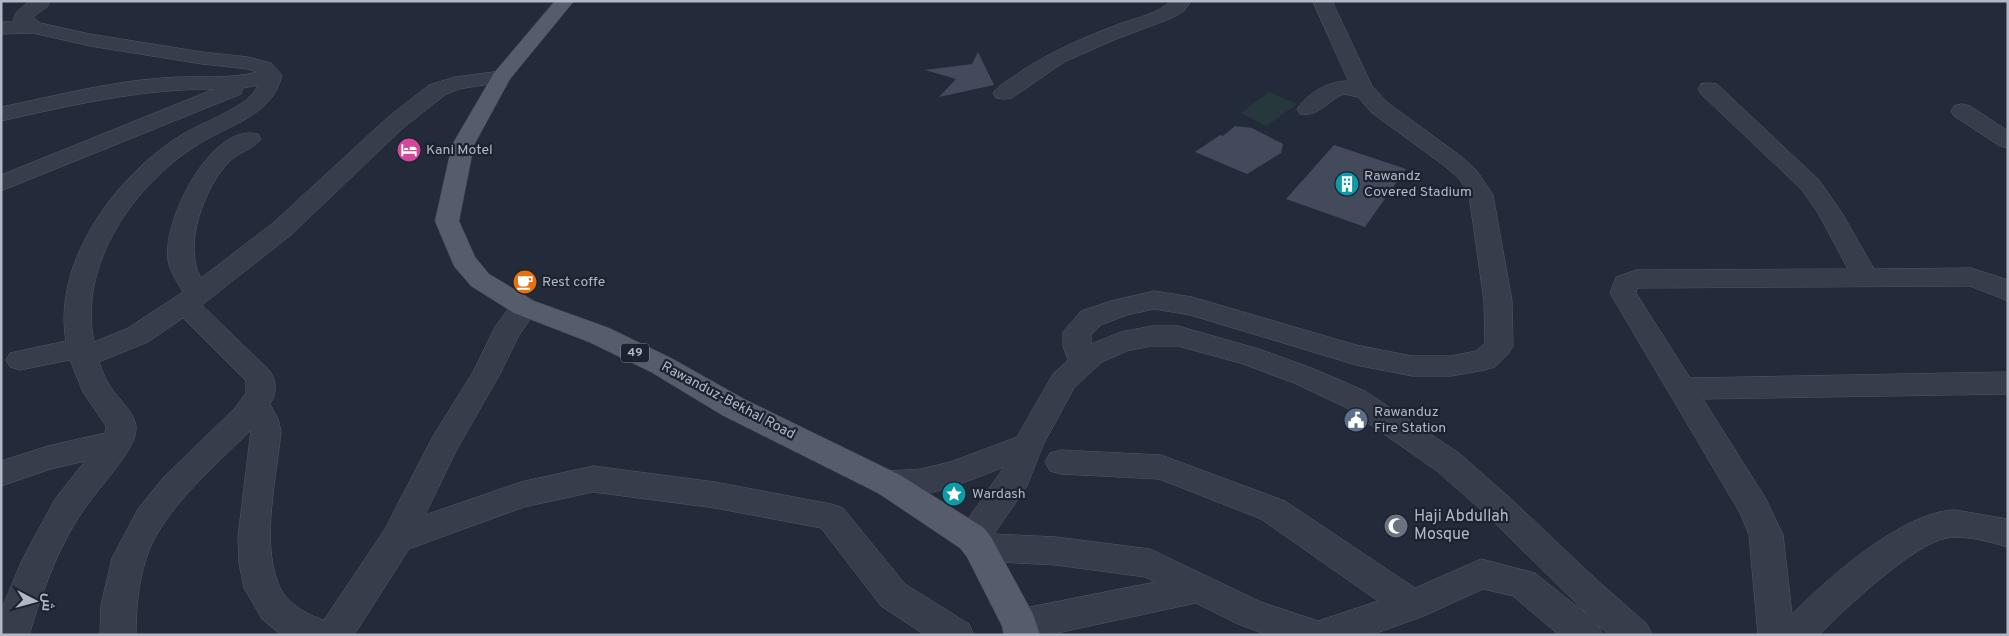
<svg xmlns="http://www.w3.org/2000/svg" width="2009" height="636" font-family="Overpass,Cairo,sans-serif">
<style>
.green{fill:#26383c}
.building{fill:#424a5c}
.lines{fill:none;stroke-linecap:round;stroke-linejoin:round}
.minor-casing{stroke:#525865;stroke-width:1}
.major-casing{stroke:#404653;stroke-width:1}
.minor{fill:#373d4b;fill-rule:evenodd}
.major{fill:#555c6b;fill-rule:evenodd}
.labels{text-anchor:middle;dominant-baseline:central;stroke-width:4.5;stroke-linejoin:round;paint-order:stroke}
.shield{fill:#1c222f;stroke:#858b99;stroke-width:1}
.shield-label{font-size:12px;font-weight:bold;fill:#b2b8c6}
.poi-label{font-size:14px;fill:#b2b8c6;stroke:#1c222f;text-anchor:start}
.street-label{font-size:14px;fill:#b2b8c6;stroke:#1c222f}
.near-poi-label{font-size:16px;fill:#b2b8c6;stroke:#1c222f;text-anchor:start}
</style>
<rect width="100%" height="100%" fill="#232b3a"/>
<path class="green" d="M1269,92L1297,104L1266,126L1241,113Z"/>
<path class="building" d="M978,52L994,85L939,97L956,79L925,70L972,64Z
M1235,126L1252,128L1283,144L1281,153L1247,174L1195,152L1220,135L1223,136Z
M1334,145L1406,169L1365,227L1286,199Z"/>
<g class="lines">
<defs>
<path id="minor" d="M30,1H50L47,7L33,17L40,23L90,34L202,52L248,57L271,63L282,75C273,116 228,125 197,145C134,185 78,264 94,342L128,328L183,292C177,282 170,272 168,260C162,221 211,122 258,134L261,139C254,149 239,152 230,161C205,185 182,246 201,278L273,223L387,118L429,85L455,77L501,71L508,73L512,77L508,81L459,89L445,95L403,128L291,235L202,305L270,371C277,383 277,393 270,404L278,419L281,431C277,476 261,539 278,583C285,602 305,614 324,620L385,529L432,438L473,372L495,327L514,301L524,298L534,301L538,307L518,337L500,374L457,449L425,515L521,482L593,466L715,482L831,504L843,508L905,584L969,624L974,635H925L881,606L821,528L715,508L593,492L524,507L409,549L354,635H281L262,619L250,598L244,588L239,563L238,537L251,430C216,465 160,512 146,559C138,584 136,610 136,635H100L101,605L112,558L138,509L163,478L235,408L246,393V381L183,318L148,342L99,362C102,370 105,379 110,386C117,398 136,413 136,428C137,448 102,484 90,501C60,541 44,587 29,635H1V611L22,560L55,499L85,461L51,469L1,486V461L48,446L105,433L106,426L83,392L70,360L20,370L10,367L6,360L10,353L66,341C52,261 117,174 183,134C202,122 250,107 258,85L243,88L241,94L1,191V175L214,89C141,89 72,105 1,121V107C55,96 108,82 162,78C194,75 227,80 257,72L248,69L202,64L90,46L33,33L1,34V22H14C12,12 23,7 30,1Z
M1171,1H1191L1184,11L1172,18L1114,40L1064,62L1012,98L1004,99L996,98L993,93C998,86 1007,81 1014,76C1047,53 1084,37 1122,23C1139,17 1157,14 1171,1Z
M1313,1H1332L1372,86L1388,103L1462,157L1477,171L1493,195L1512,301L1513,346L1509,353L1495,367L1485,370L1451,376H1412L1356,365L1190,315L1154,309L1127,315L1101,325L1091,335V344L1121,332L1152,326H1178L1259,349L1314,369L1365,391L1459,453L1509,497L1597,580L1647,624L1652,635H1609L1598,625L1603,635H1559L1513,596L1483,589L1424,616L1371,635H1267L1238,624L1196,603L1048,635H1007L1002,625L1007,614L1020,609L1155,582L1145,577L1056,565L979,561L967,557L955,538L1004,467C968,481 916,505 878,493L873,484L878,475L889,471L921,469L950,462L1017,437L1053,374L1068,360L1063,346V332L1081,311L1111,301L1154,291L1192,297L1356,345L1412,356H1451L1476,351L1485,343L1484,301L1469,195L1460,180L1446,167L1372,113L1358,97L1344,94C1328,100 1318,118 1300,114L1297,109C1308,93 1328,81 1348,81ZM1152,346H1178L1240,363L1294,383L1345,407L1437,471L1487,515L1589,616L1535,573L1481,559L1415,588L1285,501L1161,455L1061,450L1050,453L1045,462L1050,471L1061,474L1159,479L1261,519L1378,601L1318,621L1261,602L1150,549L1056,537L994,534L1027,486L1043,445L1074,388L1102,362L1127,351Z
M1709,83L1717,84L1819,180L1842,213L1874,269L1971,268L2008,280V301L1970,286L1637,288L1636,293L1690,378L2008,372V394L1703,399L1766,499L1783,535L1792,614C1827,579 1903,511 1955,510L2008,519V547C1989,542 1967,535 1947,538C1916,542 1842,611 1819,635H1758L1749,535L1740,513L1610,293L1616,277L1636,270L1848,269L1818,213L1802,190L1701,94L1698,89L1701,84Z
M1962,104L1970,106L2008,131V148L2000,146L1954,116L1951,111L1954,106Z"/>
<path id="major" d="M555,1H574L510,79L474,145L459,221L475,257L489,274L534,301L609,328L671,358L744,399L900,475L984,528L991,537L1033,614L1040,635H1004L1002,626L967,557L960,548L878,493L722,415L651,372L589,342L514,313L471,286L454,266L435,221L452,145L494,73Z"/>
</defs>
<use href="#minor" class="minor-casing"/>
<use href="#major" class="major-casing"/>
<use href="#minor" class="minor"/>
<use href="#major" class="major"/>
</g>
<defs>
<symbol id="hotel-disc" viewBox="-11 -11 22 22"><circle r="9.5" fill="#d1479c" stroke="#1c222f"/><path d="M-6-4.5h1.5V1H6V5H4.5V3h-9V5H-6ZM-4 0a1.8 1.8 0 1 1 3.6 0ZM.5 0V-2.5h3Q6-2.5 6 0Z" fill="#fff"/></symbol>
<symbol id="building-disc" viewBox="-11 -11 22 22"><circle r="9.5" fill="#0f9aa8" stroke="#1c222f"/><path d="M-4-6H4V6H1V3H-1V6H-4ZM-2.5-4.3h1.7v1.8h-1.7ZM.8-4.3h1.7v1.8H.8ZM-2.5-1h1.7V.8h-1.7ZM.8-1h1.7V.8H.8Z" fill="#fff"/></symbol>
<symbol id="cafe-disc" viewBox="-11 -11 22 22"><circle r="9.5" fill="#e8710a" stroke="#1c222f"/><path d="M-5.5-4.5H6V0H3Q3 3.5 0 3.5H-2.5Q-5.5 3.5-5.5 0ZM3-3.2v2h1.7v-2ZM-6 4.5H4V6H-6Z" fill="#fff"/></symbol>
<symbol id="civic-disc" viewBox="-11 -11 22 22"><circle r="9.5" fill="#5c6f8a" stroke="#1c222f"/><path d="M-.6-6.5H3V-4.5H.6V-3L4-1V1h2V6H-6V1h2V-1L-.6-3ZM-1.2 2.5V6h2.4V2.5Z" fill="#fff"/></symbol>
<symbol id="sight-disc" viewBox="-11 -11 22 22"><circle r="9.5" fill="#0f9aa8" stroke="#1c222f"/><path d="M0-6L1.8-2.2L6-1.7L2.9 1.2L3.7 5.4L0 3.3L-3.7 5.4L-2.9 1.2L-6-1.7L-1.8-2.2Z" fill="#fff"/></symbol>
<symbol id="mosque-disc" viewBox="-11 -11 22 22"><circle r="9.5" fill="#6b7280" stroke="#1c222f"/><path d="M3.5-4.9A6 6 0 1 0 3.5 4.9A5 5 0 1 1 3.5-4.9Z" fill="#fff"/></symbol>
</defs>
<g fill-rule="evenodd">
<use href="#hotel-disc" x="395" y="136" width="28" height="28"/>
<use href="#building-disc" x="1333" y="170" width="28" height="28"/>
<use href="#cafe-disc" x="511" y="268" width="28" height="28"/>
<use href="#civic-disc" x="1342" y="406" width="28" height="28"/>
<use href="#sight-disc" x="940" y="480" width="28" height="28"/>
<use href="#mosque-disc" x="1382" y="512" width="28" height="28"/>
</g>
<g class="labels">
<rect class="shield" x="621" y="343.5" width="28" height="19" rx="4"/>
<g class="shield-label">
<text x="635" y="353">49</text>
</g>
<g class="poi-label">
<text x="426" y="150">Kani Motel</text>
<text x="1364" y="176">Rawandz<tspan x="1364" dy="16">Covered Stadium</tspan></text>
<text x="542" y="282">Rest coffe</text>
<text x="1374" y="412">Rawanduz<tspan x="1374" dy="16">Fire Station</tspan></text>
<text x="972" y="494">Wardash</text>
</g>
<g class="street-label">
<text transform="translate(728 401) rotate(28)">Rawanduz-Bekhal Road</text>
</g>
<g class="near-poi-label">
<text x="1414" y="517">Haji Abdullah<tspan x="1414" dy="18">Mosque</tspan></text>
</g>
</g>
<rect width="2009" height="636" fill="none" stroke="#b2b8c6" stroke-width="5"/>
<g transform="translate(35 601) rotate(96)" stroke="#1c222f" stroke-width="4" paint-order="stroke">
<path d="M0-4L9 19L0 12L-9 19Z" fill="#b2b8c6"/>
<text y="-8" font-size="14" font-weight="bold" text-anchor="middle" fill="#b2b8c6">ش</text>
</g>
</svg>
